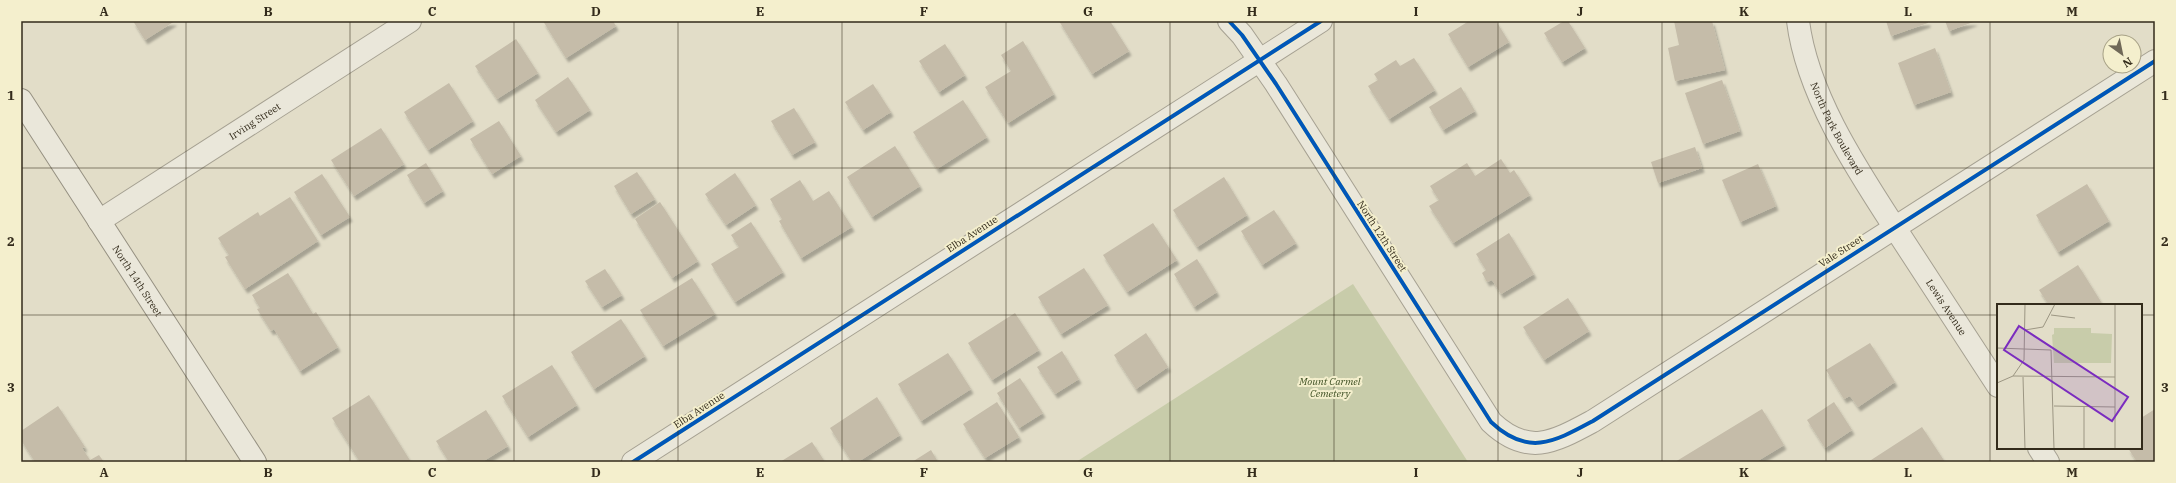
<svg xmlns="http://www.w3.org/2000/svg" width="2176" height="483" font-family="'IBM Plex Serif',serif">
<style>
.cemetery{fill:#c8ccaa}
.building{fill:#c5bca9;filter:url(#shadow)}
.lines{fill:none;stroke-linecap:round;stroke-linejoin:round}
.street-casing{stroke:#a6a192;stroke-width:24}
.secondary-casing{stroke:#969182;stroke-width:24}
.street{stroke:#eae7da;stroke-width:22}
.secondary{stroke:#eae7da;stroke-width:22}
.cycleway-casing{stroke:#f4efcd;stroke-width:6}
.cycleway{stroke:#0057b8;stroke-width:4}
.grid{fill:none;stroke:#332b1b;stroke-width:1;stroke-opacity:0.55}
.labels{text-anchor:middle;dominant-baseline:central;stroke-width:4;stroke-linejoin:round;paint-order:stroke}
.street-label{font-size:10px;fill:#332b1b;stroke:#f4efcd}
.park-label{font-size:10px;font-style:italic;fill:#3d4f22;stroke:#f4efcd}
.inset-road{fill:none;stroke:#9c9683;stroke-width:1}
.view{fill:#7b2cbf;fill-opacity:0.15;stroke:#7b2cbf;stroke-width:2}
.inset-edge{fill:none;stroke:#332b1b;stroke-width:2}
.neatline{fill:none;stroke:#332b1b;stroke-width:1.5}
.grid-label{font-size:13px;text-anchor:middle;font-weight:bold;fill:#332b1b}
</style>
<defs>
<filter id="shadow"><feDropShadow dx="2.5" dy="4.5" stdDeviation="1" flood-color="#0004"/></filter>
</defs>
<rect width="100%" height="100%" fill="#e2ddc8"/>
<path class="cemetery" d="M1353,284L1468,462H1076Z"/>
<path class="building" d="M133,21H175L145,40Z
M543,21H613L616,26L566,58Z
M1059,21H1110L1129,51L1092,74Z
M1469,21H1496L1509,42L1468,67L1448,34Z
M1564,21H1568L1585,48L1562,62L1544,33Z
M1674,21H1712L1725,70L1675,81L1668,48L1679,45Z
M1886,21H1928V23L1891,36Z
M1945,21H1976L1949,31Z
M516,39L538,73L497,99L475,66Z
M1023,41L1054,94L1008,123L985,87L1011,71L1001,55Z
M945,44L965,75L939,92L919,61Z
M1935,48L1951,92L1914,105L1898,63Z
M1414,58L1435,90L1389,119L1368,86L1378,80L1374,74L1396,60L1400,66Z
M568,77L590,110L556,132L535,100Z
M1722,80L1740,131L1703,144L1685,93Z
M449,83L473,121L428,150L404,112Z
M873,84L891,112L863,130L845,102Z
M1461,87L1475,111L1443,130L1429,107Z
M963,100L987,137L937,169L913,132Z
M794,108L815,142L792,155L771,121Z
M499,121L521,156L492,174L470,139Z
M381,128L404,164L354,196L331,160Z
M895,146L920,186L872,217L847,177Z
M1695,147L1702,168L1658,183L1651,162Z
M1501,159L1510,173L1514,170L1530,195L1453,243L1429,206L1439,200L1430,186L1467,163L1475,176Z
M426,163L443,191L424,203L407,175Z
M1758,164L1776,206L1740,222L1722,180Z
M637,172L655,199L631,214L614,186Z
M735,173L756,205L726,225L705,194Z
M322,174L350,217L321,235L294,192Z
M1224,177L1247,215L1197,247L1173,210Z
M800,180L813,201L829,191L852,227L801,258L779,221L782,219L770,199Z
M2087,184L2109,221L2058,252L2036,215Z
M290,197L318,241L245,289L225,257L229,255L218,238L258,212L260,216Z
M660,202L698,261L672,278L635,219Z
M1274,210L1296,243L1262,265L1241,231Z
M751,222L783,272L735,302L711,264L739,247L731,235Z
M1153,223L1177,260L1127,292L1103,255Z
M1509,233L1534,274L1501,294L1492,280L1487,282L1482,273L1486,270L1476,254Z
M1197,259L1217,292L1194,307L1174,274Z
M2078,265L2103,305H2049L2039,290Z
M1084,268L1108,305L1061,334L1038,297Z
M605,269L622,295L602,307L585,281Z
M288,273L313,314L316,312L338,347L300,371L274,329L271,331L257,309L260,308L252,295Z
M692,278L715,314L663,346L640,310Z
M1568,298L1589,331L1544,360L1523,327Z
M1015,313L1039,350L992,380L968,343Z
M621,319L645,356L594,389L571,352Z
M1146,333L1168,367L1136,389L1114,355Z
M1870,343L1895,382L1858,407L1850,396L1844,399L1826,370Z
M1062,351L1079,379L1055,394L1037,367Z
M948,353L971,389L921,421L898,384Z
M552,365L577,405L528,437L502,396Z
M1020,378L1043,413L1019,428L997,393Z
M369,395L411,462H360L332,418Z
M877,397L900,435L858,462H852L830,428Z
M997,402L1019,437L985,458L963,424Z
M1834,402L1852,430L1825,448L1807,420Z
M58,406L85,447L82,448L90,460L99,455L104,462H35L21,440V431Z
M1762,409L1784,445L1756,462H1675Z
M2155,409V461L2137,462L2128,448H2141V418Z
M486,410L508,446L482,462H449L436,441Z
M1922,427L1945,462H1868Z
M812,442L825,462H780Z
M931,450L938,462H912Z"/>
<g class="lines">
<defs>
<g id="street">
<path d="M1229,21L1242,35L1276,84L1491,422C1528,457 1554,442 1593,421L2155,61"/>
<path id="s1" d="M1798,21C1807,94 1856,168 1895,228C1929,281 1964,333 1998,386"/>
<path id="s2" d="M99,221L410,21"/>
<path d="M2039,448L2048,462"/>
<path d="M633,462L1321,21"/>
</g>
<g id="secondary">
<path id="s3" d="M21,100L255,462"/>
</g>
</defs>
<use href="#street" class="street-casing"/>
<use href="#secondary" class="secondary-casing"/>
<use href="#street" class="street"/>
<use href="#secondary" class="secondary"/>
<defs>
<path id="cycleway" d="M1229,21L1242,35L1276,84L1491,422C1528,457 1554,442 1593,421L2155,61
M633,462L1321,21"/>
</defs>
<use href="#cycleway" class="cycleway-casing"/>
<use href="#cycleway" class="cycleway"/>
</g>
<path class="grid" d="M186,21V462M350,21V462M514,21V462M678,21V462M842,21V462M1006,21V462M1170,21V462M1334,21V462M1498,21V462M1662,21V462M1826,21V462M1990,21V462M21,168H2155M21,315H1998M2141,315H2155"/>
<g class="labels">
<g class="street-label">
<text stroke="none"><textPath href="#s2" startOffset="185">Irving Street</textPath></text>
<text stroke="none"><textPath href="#s1" startOffset="115">North Park Boulevard</textPath></text>
<text transform="translate(972 234) rotate(-33)">Elba Avenue</text>
<text transform="translate(1382 236) rotate(57)">North 12th Street</text>
<text transform="translate(1841 251) rotate(-33)">Vale Street</text>
<text stroke="none"><textPath href="#s3" startOffset="215">North 14th Street</textPath></text>
<text stroke="none"><textPath href="#s1" startOffset="325">Lewis Avenue</textPath></text>
<text transform="translate(699 410) rotate(-33)">Elba Avenue</text>
</g>
<g class="park-label">
<text x="1330" y="381">Mount Carmel<tspan x="1330" dy="12">Cemetery</tspan></text>
</g>
</g>
<g transform="translate(1997 304)">
<rect width="145" height="145" fill="#e2ddc8"/>
<path d="M57,24H94V29L115,30L114,59H57L55,31L57,30Z" fill="#c8ccaa"/>
<path class="inset-road" d="M54,11L78,14M28,26L46,23L58,0M0,44L54,46L57,145M16,72L118,73M26,73L28,145M0,79L16,72L27,56L28,0M57,102L118,103M87,145V102M118,145V0"/>
<path class="view" d="M22,22L131,93L115,117L7,46Z"/>
<rect width="145" height="145" class="inset-edge"/>
</g>
<rect width="2176" height="483" fill="none" stroke="#f4efcd" stroke-width="44"/>
<g transform="translate(2122 54) rotate(147)"><circle r="19" fill="#f4efcd" stroke="#a7a186"/>
<path d="M0-3L7 15L0 10L-7 15Z" fill="#706958"/>
<text y="-6" font-size="11" font-weight="bold" text-anchor="middle" fill="#332b1b">N</text>
</g>
<rect x="22" y="22" width="2132" height="439" class="neatline"/>
<g class="grid-label">
<text x="104" y="16">A</text>
<text x="268" y="16">B</text>
<text x="432" y="16">C</text>
<text x="596" y="16">D</text>
<text x="760" y="16">E</text>
<text x="924" y="16">F</text>
<text x="1088" y="16">G</text>
<text x="1252" y="16">H</text>
<text x="1416" y="16">I</text>
<text x="1580" y="16">J</text>
<text x="1744" y="16">K</text>
<text x="1908" y="16">L</text>
<text x="2072" y="16">M</text>
<text x="11" y="100">1</text>
<text x="2165" y="100">1</text>
<text x="11" y="246">2</text>
<text x="2165" y="246">2</text>
<text x="11" y="392">3</text>
<text x="2165" y="392">3</text>
<text x="104" y="477">A</text>
<text x="268" y="477">B</text>
<text x="432" y="477">C</text>
<text x="596" y="477">D</text>
<text x="760" y="477">E</text>
<text x="924" y="477">F</text>
<text x="1088" y="477">G</text>
<text x="1252" y="477">H</text>
<text x="1416" y="477">I</text>
<text x="1580" y="477">J</text>
<text x="1744" y="477">K</text>
<text x="1908" y="477">L</text>
<text x="2072" y="477">M</text>
</g>
</svg>
